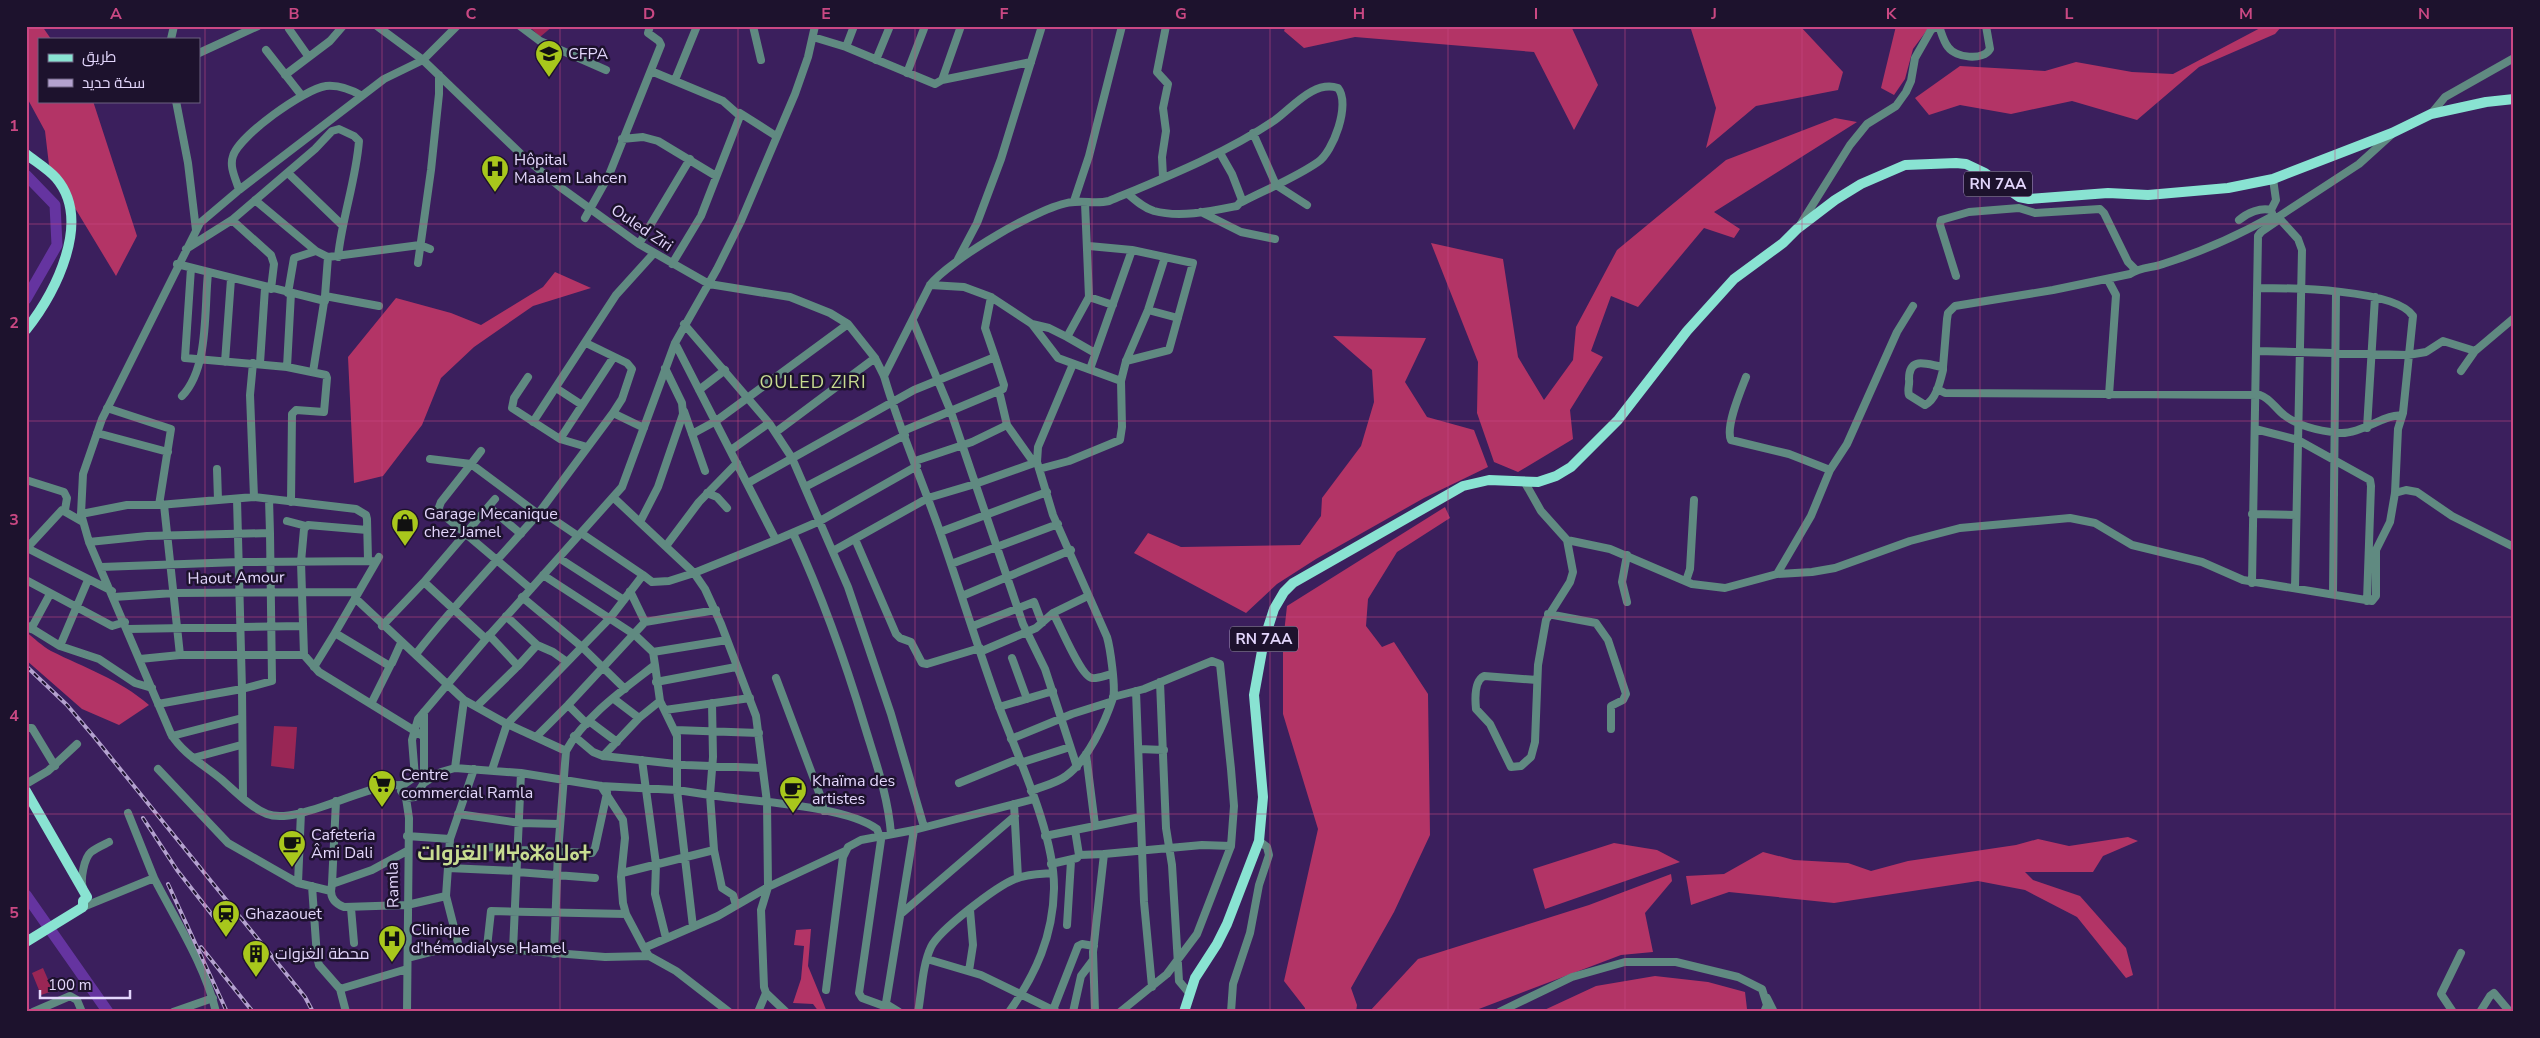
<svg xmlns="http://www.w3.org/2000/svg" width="2540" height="1038" font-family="'Nunito Sans',Cairo,'Noto Sans Tifinagh',sans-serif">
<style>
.green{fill:#992655}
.forest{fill:#b33466}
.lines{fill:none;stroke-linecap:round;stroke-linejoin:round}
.river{stroke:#6534a0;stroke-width:11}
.minor{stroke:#608a81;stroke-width:8}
.major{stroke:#89e3d2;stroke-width:10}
.rail-casing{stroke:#b4a2cf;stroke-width:4}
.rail{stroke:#1d122d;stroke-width:2;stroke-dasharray:5.5;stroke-linecap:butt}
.grid{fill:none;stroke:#ca4883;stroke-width:1;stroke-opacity:0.55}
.labels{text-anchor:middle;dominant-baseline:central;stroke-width:5;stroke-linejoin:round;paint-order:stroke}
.shield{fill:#1d122d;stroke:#a89bbe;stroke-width:1}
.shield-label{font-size:15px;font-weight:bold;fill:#e3d6fc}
.poi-label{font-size:16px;fill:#e3d6fc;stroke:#1d122d;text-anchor:start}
.street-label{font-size:16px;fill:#e3d6fc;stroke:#1d122d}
.neighbourhood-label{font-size:18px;letter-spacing:1px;fill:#c8dc91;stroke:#1d122d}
.district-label{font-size:21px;font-weight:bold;fill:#c8dc91;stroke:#1d122d}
.neatline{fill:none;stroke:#ca4883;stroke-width:2}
.grid-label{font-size:16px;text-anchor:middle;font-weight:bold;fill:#ca4883}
</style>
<rect width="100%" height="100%" fill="#3b1f5d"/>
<path class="green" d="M529,26H553L540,37Z
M274,726L297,727L294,769L271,766Z
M43,968L53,991L41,995L32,973Z"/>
<path class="forest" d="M26,26H42L51,39H39V101H93L137,236L116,276L49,165L45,131L26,96Z
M1286,26H1571L1598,85L1574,130L1534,52L1355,37L1304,48L1284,31Z
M1690,26H1800L1843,72L1838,90L1756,106L1706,148L1716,108Z
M1896,26H1930L1913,49L1905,79L1894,95L1881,88Z
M2264,26H2282L2275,34L2199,67L2137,120L2072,101L2011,114L1960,105L1929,115L1915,98L1960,66L2045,71L2076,62L2132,72L2173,74Z
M1835,118L1857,122L1714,212L1740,229L1734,238L1704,228L1638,307L1611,296L1591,351L1603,357L1570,410L1573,439L1518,472L1494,462L1477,413L1478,362L1431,243L1503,259L1518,357L1544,400L1573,360L1576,327L1617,250L1726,160Z
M555,272L591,288L533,306L474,347L441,378L422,425L383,476L354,483L348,357L396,298L451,313L481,325L543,287Z
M1333,336L1426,338L1405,382L1427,417L1474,430L1488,467L1424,498L1316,559L1277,584L1246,613L1134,553L1148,533L1181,547L1300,545L1321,516L1322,498L1361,446L1374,402L1372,370Z
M1445,507L1450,518L1397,552L1368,599L1366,626L1382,647L1394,642L1428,694L1430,835L1394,912L1351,988L1357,1005L1356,1012H1305V1008L1284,981L1318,829L1283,714V642L1287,606Z
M26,632C34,638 42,646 51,651C85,668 119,679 149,705L119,725L82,709L26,660Z
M2128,837L2138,841L2103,856L2093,872H2025L2033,880L2080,896L2126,948L2133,975L2126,978L2077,917L2025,890L1978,881L1834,903L1729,892L1691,905L1686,876L1724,874L1763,852L1794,860L1848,863L1871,871L1908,861L2016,845L2038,839L2069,846Z
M1614,843L1657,850L1680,862L1545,909L1533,869Z
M1671,874L1672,881L1645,913L1653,952L1621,955L1471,1012H1369L1418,959L1589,905Z
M811,929L808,966L827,1012H819L813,1004L793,1003L801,979L804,946L794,945L796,930Z
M1655,976L1708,982L1745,992L1747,1009L1740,1012H1540L1596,986Z"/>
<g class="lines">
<path class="river" d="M26,175L55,205L57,245L26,299
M26,895L108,1012"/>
<path class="minor" d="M377,26L423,60L525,158L560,187L639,244L709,284L790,297L830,313L848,324L875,358L884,376C899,428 921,478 939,529C960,589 978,649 1000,709C1019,759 1055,836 1054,889C1053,936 1036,974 1009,1012
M520,26L540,41L606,70
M753,26L761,60
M289,29L308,56
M813,37L846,47L935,84L942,80L1031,62
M171,39L174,26
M846,47L854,26
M266,50L302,96
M199,53L258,26
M876,60L890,26
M651,71L723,101L740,116L701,216L672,264
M907,73L925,26
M285,75L330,41L343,26
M675,80L697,26
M942,80L961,26
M176,101L188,163L196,230
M740,113L776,136
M2431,114L2445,97L2514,58
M1253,133L1276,185L1307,205
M622,139L643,137L658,141L716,176
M288,173L342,225
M1163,177L1162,157L1166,131L1163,108L1168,84L1157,72L1166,26
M239,190C236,179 229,167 233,156C239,136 304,89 326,86C338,85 352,90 362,96
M1128,194C1136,201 1144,208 1154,211C1180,218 1212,211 1237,206L1242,200L1232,174L1220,153
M255,200L316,251L328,257L420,245L430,249
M1074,201L1089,156L1122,26
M2271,210L2276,200L2273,179
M1201,212L1241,232L1275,239
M2278,217L2359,164L2391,135
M585,218L609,175L661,45L659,41L648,33L650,26
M232,220L271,255L274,264L271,289
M2239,220C2247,213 2261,207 2271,210L2273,216
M1800,225L1850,145L1867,124L1896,106L1906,92L1911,81L1915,58L1931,30L1935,27L1940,29C1942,35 1944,42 1948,47C1956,58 1983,61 1990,49L1986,26
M639,244L690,159
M1089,246L1132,250L1193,263L1169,350L1126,361
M186,249L232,220L315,149L332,131L339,129L354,136L359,141C356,180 342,218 338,257
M958,259L977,223L1001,159L1042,26
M418,263L431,170L439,94V75
M177,264L325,301
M191,268L185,358L287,367
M1956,276L1940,225L1941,220L1969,212L2019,208L2035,213L2100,209L2104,213L2128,262L2136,270
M2108,280L2116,295L2109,395
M930,285L964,287L991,297L1032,324L1058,358L1121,381L1122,427L1120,440L1069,461L1039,469
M288,293L294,258L316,251
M325,296L379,306
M991,297L985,328L995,357
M1089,297L1113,305
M1148,310L1178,318
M913,321L951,412L1023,624L1045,669L1077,767
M684,324L769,423L792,458L848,587L891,714L924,827
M1032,324L1049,328L1067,337L1089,297L1085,203
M1067,337L1095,353
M586,343L627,363L632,369L622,399L613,413
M675,343L776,540
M2256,351L2408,355L2426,352L2443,341L2475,351
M225,362L231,279
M253,363L250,395L254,497
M260,363L265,288
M1943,367C1928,365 1909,355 1909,379C1910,385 1907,389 1909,395L1925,405C1936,400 1940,382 1943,370V367L1947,319L1948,313L1955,306L2053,290L2130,274C2140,267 2152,268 2163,264C2201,252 2237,236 2271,217H2278L2298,239L2302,250L2295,588
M1090,369L1132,250
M2461,371L2475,351L2514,318
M313,372L325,296L328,257
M884,376L930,285C948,261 1045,202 1075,202C1087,201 1097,204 1109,201C1164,178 1227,153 1275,120C1293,107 1314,80 1338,88C1351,104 1333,152 1318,162C1295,178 1267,189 1242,202
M528,377L514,398L512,408L560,439L587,447
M1746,377C1741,390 1725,427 1731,440L1789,454L1830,470
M1121,381L1126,361L1148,310L1165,257
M556,388L582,405
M1937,389L1945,393L2260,395C2270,398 2276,409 2284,415C2299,427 2320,431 2339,433C2360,435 2388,412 2402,416
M699,390L725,370
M999,391L1007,425L1034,463
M182,396C209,368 204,311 208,273
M107,408L171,429L159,505
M684,411L705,471
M533,422L616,295L654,253
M2367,428L2375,297
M2255,429L2298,440L2370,480L2371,486L2367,601
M776,432L875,358
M97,433L168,452
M692,434L716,421L848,324
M560,439L613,358
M731,450L769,423
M430,459L471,464L481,451
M915,461L972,442L1007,425
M217,469L218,500
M26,480L64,492L67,498L65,510
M1524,481L1541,511L1567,540L1573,572L1570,582L1546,620L1538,665L1535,742L1531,757L1521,766L1511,767L1490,724L1476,709C1475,699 1474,681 1484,676L1537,680
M748,483L914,390L995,357L1004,385L1003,389L903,431
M805,487L905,435
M707,493L717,497L727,508
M2395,493L2406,490L2417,492L2452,516L2514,547
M614,498L694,573L705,589L721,624L756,716L767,802L768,887L718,916L644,948
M237,499L242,689L243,797
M269,499L270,533
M291,502L292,414L296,410L324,412L327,378L326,375L287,367L291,293
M164,505L180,655
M489,507L521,534
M541,511L578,536
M81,514L127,505H159L254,497L356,509L366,515L367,519L368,560
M538,514L613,413L644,428
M2252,514L2296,515
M287,521L306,526
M640,522L658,487L683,414L682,403L665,368
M940,532L1047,492
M581,533L643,575
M793,533C822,596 845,660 865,727C876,763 888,796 891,834
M855,539L896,634L900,638L911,642L922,663L927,664L980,648
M1567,540L1610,549L1692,584L1725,588L1777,574L1811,516L1830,470L1847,444L1897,332L1913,306
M89,542L147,536L270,533L272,681L242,689L158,704
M666,546L699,502L737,463
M27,548L112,591
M26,549L62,510L83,522
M833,551L928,498L975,484L1037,462
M1627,555L1622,582L1627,602
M559,558L624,600
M951,564L1058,524
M101,567L239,562L376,561
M1777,574L1812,572L1835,568L1910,541L1960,528L2070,518L2095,523L2132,545L2202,562L2243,580L2372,601L2376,596V550L2390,522L2395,493L2398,429L2403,413L2413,316C2396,289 2289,288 2258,288
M543,575L635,635L653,652
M26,580L112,626L125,622
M1686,581L1690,569L1694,500
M2252,583L2258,236L2261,232L2280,219
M630,591L645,622
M2333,594L2336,292
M962,596L1071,550
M114,597L174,593L358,592
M522,597L582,647L625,689
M355,598L464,700L455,768
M1053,613C1060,625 1081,677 1092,678C1098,679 1106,675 1112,674
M1548,614L1596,623L1608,640L1626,694L1623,700L1611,706V729
M506,616L537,645L518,666
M26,625L60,646L99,659L135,683L152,688
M382,626L424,582
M973,626L1034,602L1042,623
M31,629L50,594
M128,629L303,626
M335,633L379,557
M486,639L424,582L495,499
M537,645L553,652L567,662
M60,646L88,580
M982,651L1036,628L1053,613L1088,596
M416,654C454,605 497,561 538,514L471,464L441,502L438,510L440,512L531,589
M304,655L301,562L304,529L308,525L367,530
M1012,658L1027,699
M140,659L180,655H304L319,672L423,736
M655,665L660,701L677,736V790L693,927
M314,667L335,633L388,665L392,663L401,643
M776,678L820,795L824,811
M656,682L736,667
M1160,682L1166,828L1172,865L1179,981L1189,993
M1136,691L1144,902L1152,987
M1113,697L1144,689L1212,661L1220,664L1231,769L1234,806L1231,846L1197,934L1167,974L1120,1012
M614,699L639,718
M464,700L507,724L566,751C585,716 624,689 655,665L653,652L727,640
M371,704L391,664
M568,705L587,724
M477,706L518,666L489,635
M999,707L1053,691
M665,710L750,698
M424,712V777
M589,721L617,742
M26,728H32L55,766
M675,730L759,733
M172,736L242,718
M574,736L593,752L603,756L685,765L762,768
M536,737L568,705L645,622L716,610
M1011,739L1072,714L1110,702
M1139,749L1164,750
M1086,754L1095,825
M603,756L639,718L660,701
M193,758L241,745
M642,760L656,864L655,894L666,938
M1020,763L1070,747
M158,769L228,843L298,883L331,891C331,899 336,904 344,907L407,905L446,896L459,947
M492,770L507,724L610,618L643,575L652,582L669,581L694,573L776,540L820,521L917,466
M419,774L424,777L425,781L415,797L406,798L401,791L403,785Z
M415,777L412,740L418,719L486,639L622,487L675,343L717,269L741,221L795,94L808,57L815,26
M424,783L441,772L455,768L521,773L601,786L677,790L710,795L713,757L712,703
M959,783L1018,759
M26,784L48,771L77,744
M403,785C365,783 297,826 267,814C250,807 235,791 221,779C204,765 183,754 171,734L89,542L81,514L83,474L102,419L200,223L239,190L384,79L423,60L457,26
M601,786L623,820L625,838L621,877L623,903L626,914L644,948L649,956L676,971L729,1012
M1031,791C1043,786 1057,783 1066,776C1088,760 1105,722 1113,698C1116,688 1110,647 1107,637L1053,515L1037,462L1038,447L1073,364
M406,798L409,818L407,1012
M1014,804L1018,878
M128,813L154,878
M458,814L520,823L560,824
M407,836L450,839L474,769
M1045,836L1140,817
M449,850L495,847
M519,850L592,853L595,848L607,793
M714,850L710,795C752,802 844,805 877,829L881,840L859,993L862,998L884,1006L886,1003L914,830
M1079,855L1104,854
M1051,864L1077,858L1079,855L1075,830
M448,868L517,871
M517,872L595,878
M622,873L714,850L722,888L733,895L736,905
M298,883L301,812
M332,884L336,801
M312,886L317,957L319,965L340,989L346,1012
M83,888C80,880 84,858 91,852C96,848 103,845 109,842
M331,891L332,884L372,870L407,851
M446,896L450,839
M83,907L154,878C176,921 205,965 216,1012
M351,908L354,943
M902,913L1015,816
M1067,925L1071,861
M487,947L491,911L626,914
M513,950L521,773
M554,954L558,852L566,751
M408,958L443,949L479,947L605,957L649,956
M927,959L981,975L1057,1012
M969,971L973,945L970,910
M340,989L407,969
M826,990L843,857L848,847L861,840L914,830L1034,799
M1767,998L1774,1012
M886,1004L899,1012
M1053,1010L1078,946L1082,944L1094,946
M33,1012L70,996L77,1000L82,1012
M173,1012L213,998
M758,1012L766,993
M786,1012L766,993L764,987L761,910L768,887L845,851
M918,1012C922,991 922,966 931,947C939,930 997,886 1015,879C1026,874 1041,874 1053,873
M1073,1012L1081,976L1093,960
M1095,1012L1093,952L1104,854L1202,845L1231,846
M1231,1012L1233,984L1250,933L1259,885L1269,855L1267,847L1259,841
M1499,1012L1572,977L1625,962H1676L1738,977L1762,989L1767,1005L1764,1012
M2453,1012L2441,994L2461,953
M2480,1012L2490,996L2494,993L2510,1012"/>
<path class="major" d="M26,154C36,162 48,169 56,178C93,221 55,293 26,330
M26,791L87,897L83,901V907L26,942
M1184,1012L1195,978L1217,944L1227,924L1259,841L1263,797L1254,695L1264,640L1274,609L1284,592L1293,583L1463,486L1489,480L1538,482L1556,476L1571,467L1618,420L1687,331L1734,279L1783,243L1797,229L1835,200L1861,184L1905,165L1956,163L1966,164L1985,173L2019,197L2029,199L2108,193L2148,195L2228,188L2273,179L2392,133L2431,114L2486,102L2514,99"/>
<defs>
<path id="rail" d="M26,666L67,705L95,738L305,997L313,1012
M143,818L177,870L217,921
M168,884L227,1012
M201,947L253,1012"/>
</defs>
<use href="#rail" class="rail-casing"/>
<use href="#rail" class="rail"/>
</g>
<path class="grid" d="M205,26V1012M382,26V1012M560,26V1012M738,26V1012M915,26V1012M1092,26V1012M1270,26V1012M1448,26V1012M1625,26V1012M1802,26V1012M1980,26V1012M2158,26V1012M2335,26V1012M26,224H2514M26,421H2514M26,617H2514M26,814H2514"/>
<defs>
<symbol id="university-pin" viewBox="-11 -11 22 30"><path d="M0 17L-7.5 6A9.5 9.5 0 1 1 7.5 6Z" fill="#a8c71c" stroke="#1d122d"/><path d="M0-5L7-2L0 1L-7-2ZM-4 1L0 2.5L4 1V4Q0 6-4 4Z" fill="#111"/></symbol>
<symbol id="hospital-pin" viewBox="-11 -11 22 30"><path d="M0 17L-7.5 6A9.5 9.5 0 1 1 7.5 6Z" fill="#a8c71c" stroke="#1d122d"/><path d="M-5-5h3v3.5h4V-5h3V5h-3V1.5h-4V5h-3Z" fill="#111"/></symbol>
<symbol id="shop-pin" viewBox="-11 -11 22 30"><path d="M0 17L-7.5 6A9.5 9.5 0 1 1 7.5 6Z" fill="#a8c71c" stroke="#1d122d"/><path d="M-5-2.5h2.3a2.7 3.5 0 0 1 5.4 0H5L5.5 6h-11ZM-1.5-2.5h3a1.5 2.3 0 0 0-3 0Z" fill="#111"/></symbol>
<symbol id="supermarket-pin" viewBox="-11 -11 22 30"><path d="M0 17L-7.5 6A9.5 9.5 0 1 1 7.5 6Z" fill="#a8c71c" stroke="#1d122d"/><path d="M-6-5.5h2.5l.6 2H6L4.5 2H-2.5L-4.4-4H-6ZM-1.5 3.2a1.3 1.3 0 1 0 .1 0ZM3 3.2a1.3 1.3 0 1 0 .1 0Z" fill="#111"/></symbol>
<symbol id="cafe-pin" viewBox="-11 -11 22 30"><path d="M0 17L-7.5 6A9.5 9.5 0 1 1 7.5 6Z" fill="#a8c71c" stroke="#1d122d"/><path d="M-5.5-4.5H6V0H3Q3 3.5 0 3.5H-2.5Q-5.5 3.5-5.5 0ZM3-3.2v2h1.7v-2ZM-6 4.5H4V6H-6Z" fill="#111"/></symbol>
<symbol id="station-pin" viewBox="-11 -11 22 30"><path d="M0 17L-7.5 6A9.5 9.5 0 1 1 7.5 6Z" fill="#a8c71c" stroke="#1d122d"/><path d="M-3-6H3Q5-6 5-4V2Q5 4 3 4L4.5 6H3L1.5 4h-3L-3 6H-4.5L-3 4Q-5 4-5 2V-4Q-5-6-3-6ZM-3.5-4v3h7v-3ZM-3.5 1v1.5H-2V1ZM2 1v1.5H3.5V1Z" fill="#111"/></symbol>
<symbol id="building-pin" viewBox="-11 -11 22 30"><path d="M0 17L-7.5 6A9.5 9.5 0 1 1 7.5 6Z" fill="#a8c71c" stroke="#1d122d"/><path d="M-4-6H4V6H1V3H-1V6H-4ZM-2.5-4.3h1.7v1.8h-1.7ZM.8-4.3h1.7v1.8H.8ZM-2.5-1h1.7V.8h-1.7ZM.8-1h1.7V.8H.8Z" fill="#111"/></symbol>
</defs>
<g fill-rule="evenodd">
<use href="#university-pin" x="533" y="38" width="32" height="43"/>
<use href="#hospital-pin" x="479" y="153" width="32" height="43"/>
<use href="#shop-pin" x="389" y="507" width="32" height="43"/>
<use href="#supermarket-pin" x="366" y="768" width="32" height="43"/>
<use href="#cafe-pin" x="777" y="774" width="32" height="43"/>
<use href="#cafe-pin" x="276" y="828" width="32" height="43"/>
<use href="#station-pin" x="210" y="898" width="32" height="43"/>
<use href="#hospital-pin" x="376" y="923" width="32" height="43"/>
<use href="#building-pin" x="240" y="938" width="32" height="43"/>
</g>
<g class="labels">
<g class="shield">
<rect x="1964" y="171.5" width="68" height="25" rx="4"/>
<rect x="1230" y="626.5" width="68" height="25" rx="4"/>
</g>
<g class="shield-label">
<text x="1998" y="184">RN 7AA</text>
<text x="1264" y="639">RN 7AA</text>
</g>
<g class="poi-label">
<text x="568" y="54">CFPA</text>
<text x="514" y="160">Hôpital<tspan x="514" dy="18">Maalem Lahcen</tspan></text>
<text x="424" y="514">Garage Mecanique<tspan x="424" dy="18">chez Jamel</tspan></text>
<text x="401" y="775">Centre<tspan x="401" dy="18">commercial Ramla</tspan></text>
<text x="812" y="781">Khaïma des<tspan x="812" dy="18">artistes</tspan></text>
<text x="311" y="835">Cafeteria<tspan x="311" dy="18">Âmi Dali</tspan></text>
<text x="245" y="914">Ghazaouet</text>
<text x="411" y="930">Clinique<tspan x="411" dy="18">d'hémodialyse Hamel</tspan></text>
<text x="275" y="954">محطة الغزوات</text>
</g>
<g class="street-label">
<text transform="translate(642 228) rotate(34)">Ouled Ziri</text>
<text transform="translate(236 578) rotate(-1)">Haout Amour</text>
<text transform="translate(393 885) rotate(-91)">Ramla</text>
</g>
<g class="neighbourhood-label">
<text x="813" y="382">OULED ZIRI</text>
</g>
<g class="district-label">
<text x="504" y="853">الغزوات ⵍⵖⴰⵣⴰⵡⴰⵜ</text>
</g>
</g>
<rect width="2540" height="1038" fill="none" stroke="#1d122d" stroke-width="55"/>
<rect x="38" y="38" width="162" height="65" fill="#1d122d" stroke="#6c6080"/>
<rect x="48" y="54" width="25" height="8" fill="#89e3d2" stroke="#6c6080"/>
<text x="82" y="62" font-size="15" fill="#e3d6fc">طريق</text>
<rect x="48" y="79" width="25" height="8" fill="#b4a2cf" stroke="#6c6080"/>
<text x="82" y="88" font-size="15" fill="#e3d6fc">سكة حديد</text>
<path d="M40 990v8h90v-8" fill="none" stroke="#e3d6fc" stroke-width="2.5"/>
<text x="48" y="990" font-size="15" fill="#e3d6fc" stroke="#1d122d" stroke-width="4" paint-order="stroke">100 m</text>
<rect x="28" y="28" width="2484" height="982" class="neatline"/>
<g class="grid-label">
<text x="116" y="19">A</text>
<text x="294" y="19">B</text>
<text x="471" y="19">C</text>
<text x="649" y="19">D</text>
<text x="826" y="19">E</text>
<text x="1004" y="19">F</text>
<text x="1181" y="19">G</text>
<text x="1359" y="19">H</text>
<text x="1536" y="19">I</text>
<text x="1714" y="19">J</text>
<text x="1891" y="19">K</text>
<text x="2069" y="19">L</text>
<text x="2246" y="19">M</text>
<text x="2424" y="19">N</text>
<text x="14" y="131">1</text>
<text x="14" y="328">2</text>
<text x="14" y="525">3</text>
<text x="14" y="721">4</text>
<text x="14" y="918">5</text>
</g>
</svg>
